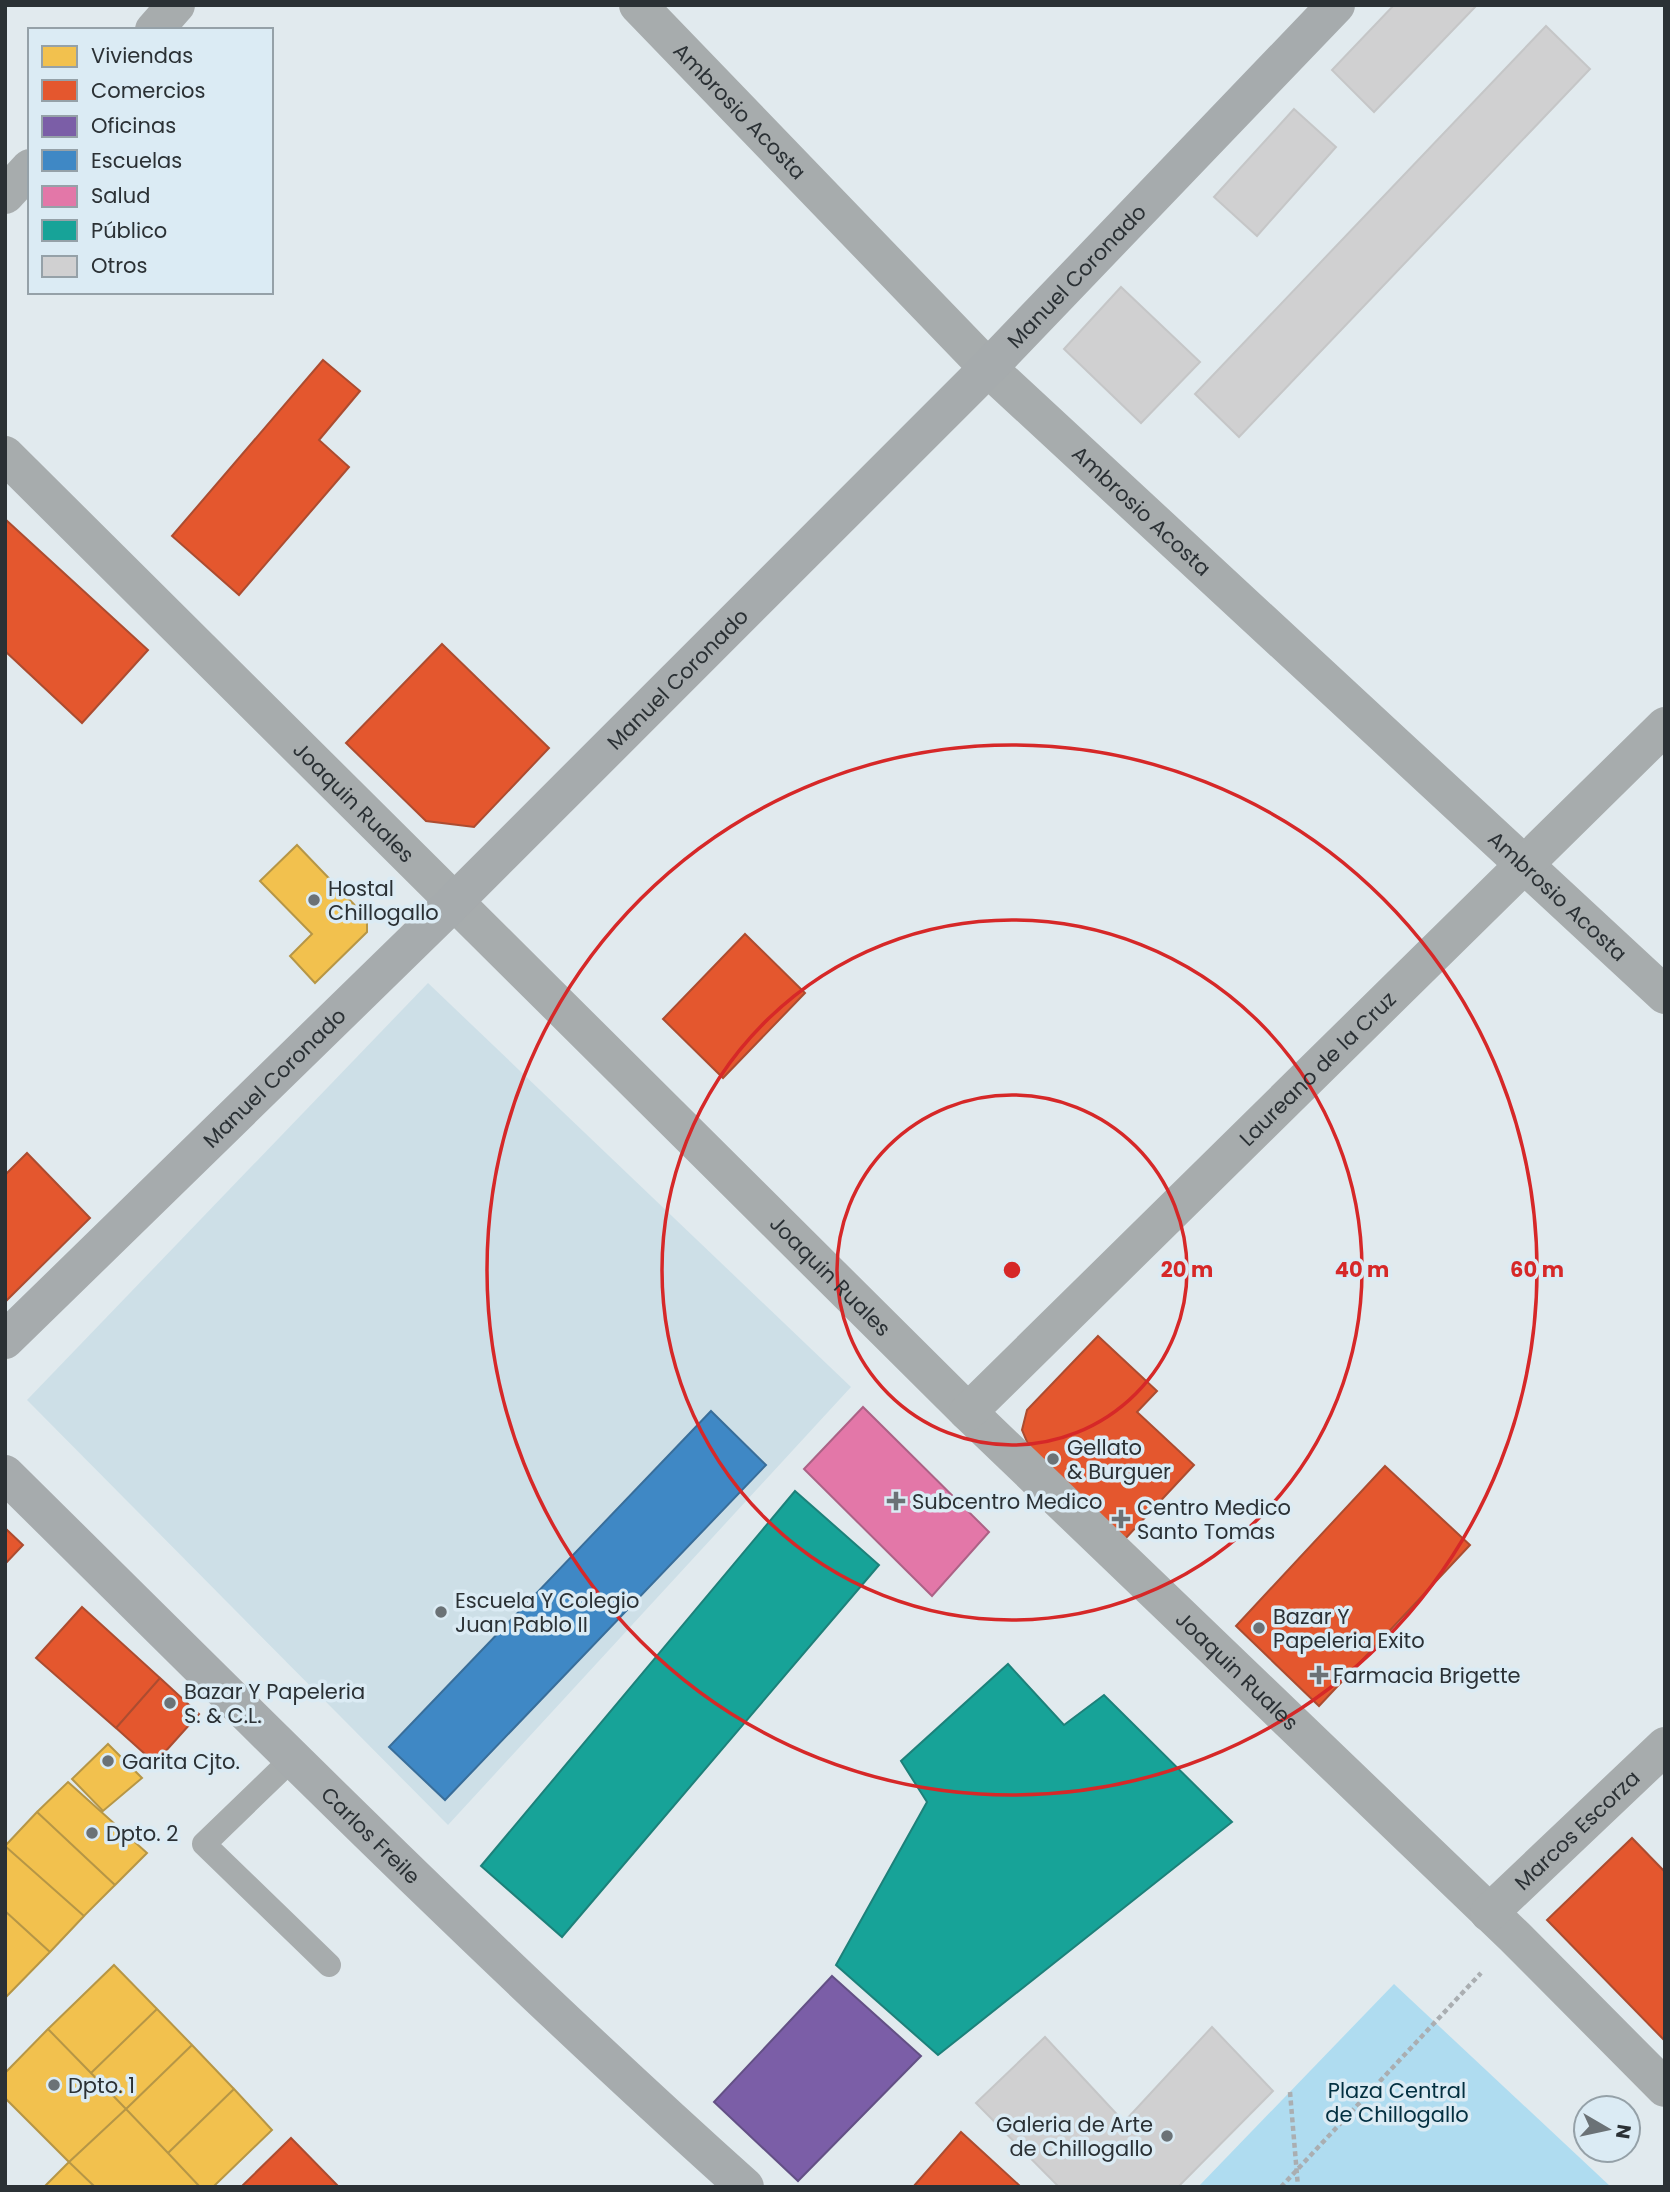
<svg xmlns="http://www.w3.org/2000/svg" width="1670" height="2192" font-family="Poppins,sans-serif">
<style>
.built{fill:#cddfe7}
.green{fill:#afdcf0}
.homes{fill:#f2c14e;stroke:#b69646;stroke-width:2}
.shops{fill:#e4572e;stroke:#ac4c30;stroke-width:2}
.offices{fill:#7b5ea7;stroke:#635085;stroke-width:2}
.schools{fill:#3f88c5;stroke:#396e9a;stroke-width:2}
.health{fill:#e377a8;stroke:#ac6286;stroke-width:2}
.public{fill:#17a398;stroke:#1d817a;stroke-width:2}
.building{fill:#d0d0d1;stroke:#c5c6c7;stroke-width:2}
.lines{fill:none;stroke-linecap:round;stroke-linejoin:round}
.path{stroke:#aaaeb1;stroke-width:4.5;stroke-dasharray:5 3.5;stroke-linecap:butt}
.lane{stroke:#a7acad;stroke-width:24}
.street{stroke:#a7acad;stroke-width:38}
.secondary{stroke:#a6abad;stroke-width:38}
.ring{fill:none;stroke:#d62828;stroke-width:3.5}
.poi-dot{fill:#6b7276;stroke:#dbebf4;stroke-width:2.5}
.labels{text-anchor:middle;dominant-baseline:central;stroke-width:7;stroke-linejoin:round;paint-order:stroke}
.street-label{font-size:21px;fill:#2b3135;stroke:#dbebf4}
.poi-label{font-size:21px;fill:#2b3135;stroke:#dbebf4;text-anchor:start}
.park-label{font-size:21px;fill:#022f40;stroke:#dbebf4}
.centre{fill:#d62828;stroke:#dbebf4;stroke-width:3.5}
.ring-label{font-size:21px;text-anchor:middle;font-weight:bold;fill:#d62828;stroke:#dbebf4;stroke-width:7;stroke-linejoin:round;paint-order:stroke}
</style>
<rect width="100%" height="100%" fill="#e1eaee"/>
<path class="built" d="M428,983L851,1387L448,1825L27,1400Z"/>
<path class="green" d="M1394,1984L1611,2187H1198Z"/>
<path class="homes" d="M297,845L367,918V932L315,983L290,956L312,934L260,881Z
M108,1744L142,1778L103,1811L72,1779Z
M68,1782L147,1853L115,1885L37,1812Z
M37,1812L115,1885L84,1916L5,1846Z
M5,1846L84,1916L50,1952L5,1911Z
M5,1911L50,1952L6,1997L5,1996Z
M114,1965L157,2009L91,2073L48,2029Z
M157,2009L192,2045L126,2109L91,2073Z
M48,2029L126,2109L69,2162L5,2098V2073Z
M192,2045L234,2089L168,2153L126,2109Z
M234,2089L272,2130L213,2187H200L168,2153Z
M126,2109L168,2153L200,2187H95L69,2162Z
M69,2162L95,2187H44Z"/>
<path class="shops" d="M323,360L360,391L319,440L349,467L239,595L172,536Z
M5,519L148,650L82,723L5,651Z
M442,644L549,748L474,827L426,821L346,743Z
M745,934L805,993L723,1078L663,1019Z
M27,1153L90,1218L5,1302V1175Z
M1098,1336L1157,1391L1137,1412L1194,1465L1125,1539L1030,1449L1022,1430L1027,1410Z
M1385,1466L1470,1545L1319,1706L1236,1626Z
M5,1528L23,1545L5,1564Z
M82,1607L160,1678L116,1728L36,1658Z
M160,1678L199,1714L155,1763L116,1728Z
M1632,1838L1665,1872V2041L1547,1920Z
M961,2132L1021,2187H913Z
M291,2138L339,2187H241Z"/>
<path class="offices" d="M832,1976L921,2056L798,2181L714,2102Z"/>
<path class="schools" d="M711,1411L766,1465L445,1800L389,1747Z"/>
<path class="health" d="M863,1407L989,1532L932,1596L804,1469Z"/>
<path class="public" d="M795,1491L879,1565L562,1937L481,1866Z
M1008,1664L1064,1725L1104,1695L1232,1822L938,2055L836,1965L927,1802L901,1761Z"/>
<path class="building" d="M1394,5H1477L1374,112L1332,70Z
M1546,26L1590,69L1239,437L1195,394Z
M1294,109L1336,147L1257,236L1214,197Z
M1121,287L1200,362L1141,423L1064,349Z
M1212,2027L1273,2091L1178,2187H1059L976,2103L1045,2037L1124,2122Z"/>
<g class="lines">
<path class="path" d="M1290,2092L1298,2187
M1281,2187L1481,1973"/>
<path class="lane" d="M293,1758L204,1844L329,1965"/>
<g class="street">
<path id="s1" d="M638,5L988,368L1665,995"/>
<path d="M154,30L176,5"/>
<path d="M5,195L30,168"/>
<path id="s2" d="M5,455L968,1412L1515,1937L1665,2088"/>
<path id="s3" d="M968,1412L1665,726"/>
<path id="s4" d="M1489,1913L1665,1746"/>
</g>
<g class="secondary">
<path id="s5" d="M5,1340L456,900L988,368L1336,5"/>
<path id="s6" d="M5,1474C249,1715 490,1958 745,2187"/>
</g>
</g>
<g class="ring">
<circle cx="1012" cy="1270" r="175"/>
<circle cx="1012" cy="1270" r="350"/>
<circle cx="1012" cy="1270" r="525"/>
</g>
<g class="poi-dot">
<circle cx="314" cy="900" r="7"/>
<circle cx="1053" cy="1459" r="7"/>
<path d="M892.5 1490.5h7v7h7v7h-7v7h-7v-7h-7v-7h7z"/>
<path d="M1117.5 1508.5h7v7h7v7h-7v7h-7v-7h-7v-7h7z"/>
<circle cx="441" cy="1612" r="7"/>
<circle cx="1259" cy="1628" r="7"/>
<path d="M1315.5 1664.5h7v7h7v7h-7v7h-7v-7h-7v-7h7z"/>
<circle cx="170" cy="1703" r="7"/>
<circle cx="108" cy="1761" r="7"/>
<circle cx="92" cy="1833" r="7"/>
<circle cx="54" cy="2085" r="7"/>
<circle cx="1167" cy="2136" r="7"/>
</g>
<g class="labels">
<g class="street-label">
<text stroke="none"><textPath href="#s1" startOffset="147">Ambrosio Acosta</textPath></text>
<text stroke="none"><textPath href="#s5" startOffset="1510">Manuel Coronado</textPath></text>
<text stroke="none"><textPath href="#s1" startOffset="714">Ambrosio Acosta</textPath></text>
<text stroke="none"><textPath href="#s5" startOffset="943">Manuel Coronado</textPath></text>
<text stroke="none"><textPath href="#s2" startOffset="492">Joaquin Ruales</textPath></text>
<text stroke="none"><textPath href="#s1" startOffset="1281">Ambrosio Acosta</textPath></text>
<text stroke="none"><textPath href="#s3" startOffset="490">Laureano de la Cruz</textPath></text>
<text stroke="none"><textPath href="#s5" startOffset="376">Manuel Coronado</textPath></text>
<text stroke="none"><textPath href="#s2" startOffset="1164">Joaquin Ruales</textPath></text>
<text stroke="none"><textPath href="#s2" startOffset="1731">Joaquin Ruales</textPath></text>
<text stroke="none"><textPath href="#s4" startOffset="121">Marcos Escorza</textPath></text>
<text stroke="none"><textPath href="#s6" startOffset="514">Carlos Freile</textPath></text>
</g>
<g class="poi-label">
<text x="328" y="888">Hostal<tspan x="328" dy="24">Chillogallo</tspan></text>
<text x="1067" y="1447">Gellato<tspan x="1067" dy="24">&amp; Burguer</tspan></text>
<text x="912" y="1501">Subcentro Medico</text>
<text x="1137" y="1507">Centro Medico<tspan x="1137" dy="24">Santo Tomas</tspan></text>
<text x="455" y="1600">Escuela Y Colegio<tspan x="455" dy="24">Juan Pablo II</tspan></text>
<text x="1273" y="1616">Bazar Y<tspan x="1273" dy="24">Papeleria Exito</tspan></text>
<text x="1333" y="1675">Farmacia Brigette</text>
<text x="184" y="1691">Bazar Y Papeleria<tspan x="184" dy="24">S. &amp; C.L.</tspan></text>
<text x="122" y="1761">Garita Cjto.</text>
<text x="106" y="1833">Dpto. 2</text>
<text x="68" y="2085">Dpto. 1</text>
<text x="1153" y="2124" text-anchor="end">Galeria de Arte<tspan x="1153" dy="24">de Chillogallo</tspan></text>
</g>
<g class="park-label">
<text x="1397" y="2090">Plaza Central<tspan x="1397" dy="24">de Chillogallo</tspan></text>
</g>
</g>
<circle cx="1012" cy="1270" r="10" class="centre"/>
<g class="ring-label">
<text x="1187" y="1277">20 m</text>
<text x="1362" y="1277">40 m</text>
<text x="1537" y="1277">60 m</text>
</g>
<rect width="1670" height="2192" fill="none" stroke="#2b3135" stroke-width="14"/>
<rect x="28" y="28" width="245" height="266" fill="#dbebf4" stroke="#95a1a8" stroke-width="2"/>
<rect x="42" y="46" width="35" height="21" fill="#f2c14e" stroke="#95a1a8" stroke-width="2"/>
<text x="91" y="63" font-size="21" fill="#2b3135">Viviendas</text>
<rect x="42" y="80" width="35" height="21" fill="#e4572e" stroke="#95a1a8" stroke-width="2"/>
<text x="91" y="98" font-size="21" fill="#2b3135">Comercios</text>
<rect x="42" y="116" width="35" height="21" fill="#7b5ea7" stroke="#95a1a8" stroke-width="2"/>
<text x="91" y="133" font-size="21" fill="#2b3135">Oficinas</text>
<rect x="42" y="150" width="35" height="21" fill="#3f88c5" stroke="#95a1a8" stroke-width="2"/>
<text x="91" y="168" font-size="21" fill="#2b3135">Escuelas</text>
<rect x="42" y="186" width="35" height="21" fill="#e377a8" stroke="#95a1a8" stroke-width="2"/>
<text x="91" y="203" font-size="21" fill="#2b3135">Salud</text>
<rect x="42" y="220" width="35" height="21" fill="#17a398" stroke="#95a1a8" stroke-width="2"/>
<text x="91" y="238" font-size="21" fill="#2b3135">Público</text>
<rect x="42" y="256" width="35" height="21" fill="#d0d0d1" stroke="#95a1a8" stroke-width="2"/>
<text x="91" y="273" font-size="21" fill="#2b3135">Otros</text>
<g transform="translate(1607 2129) rotate(99)"><circle r="33" fill="#dbebf4" stroke="#95a1a8" stroke-width="2"/>
<path d="M0-5L12 26L0 18L-12 26Z" fill="#6b7276"/>
<text y="-10" font-size="19" font-weight="bold" text-anchor="middle" fill="#2b3135">N</text>
</g>
</svg>
